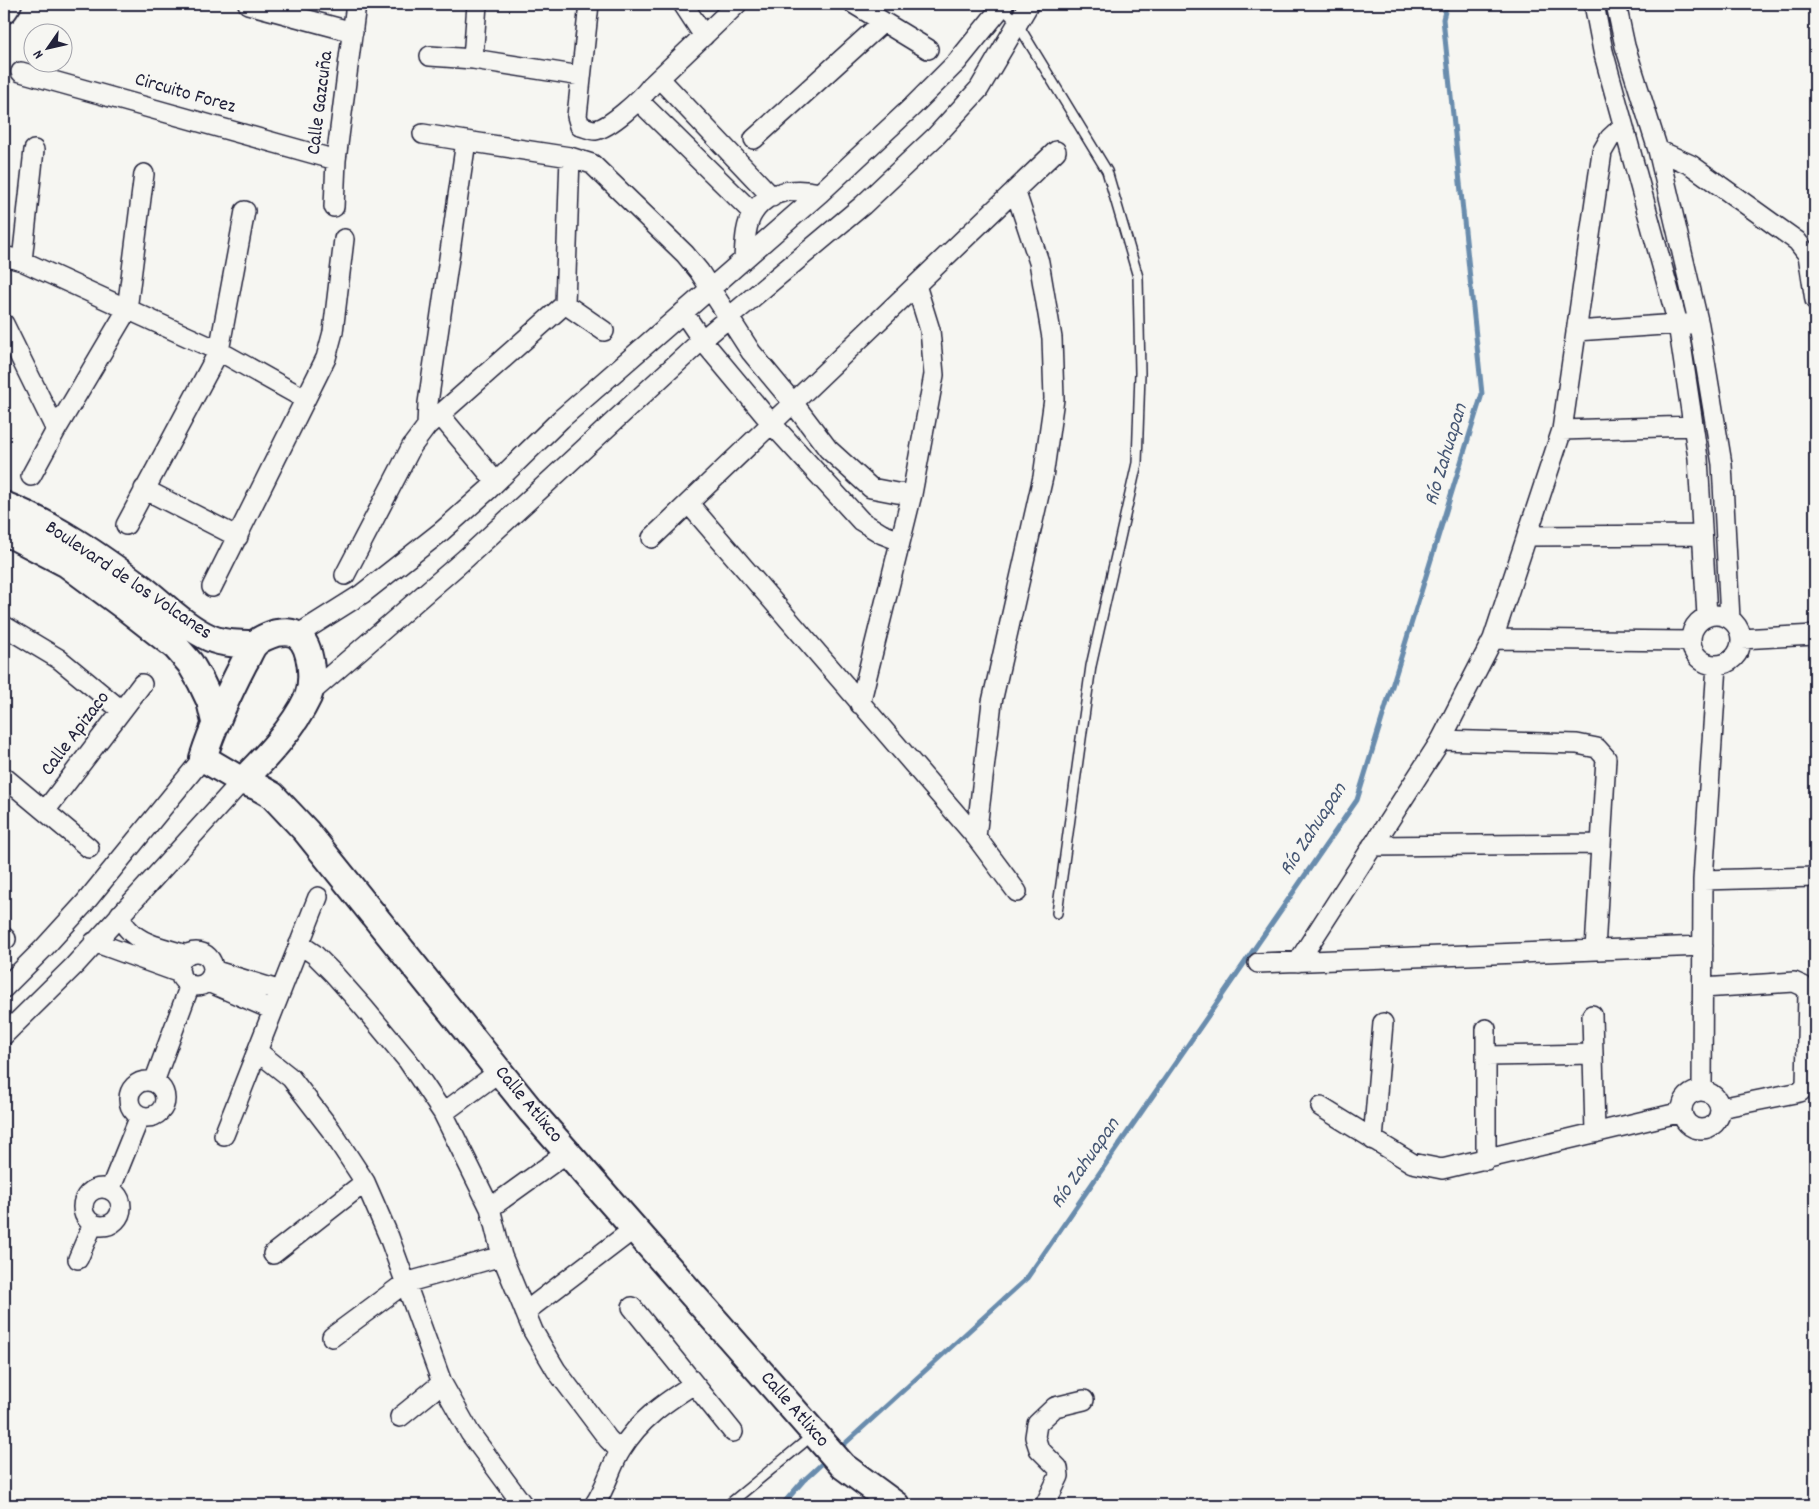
<svg xmlns="http://www.w3.org/2000/svg" width="1819" height="1509" font-family="Dekko,sans-serif">
<style>
.lines{fill:none;stroke-linecap:round;stroke-linejoin:round}
.stream{stroke:#698cad;stroke-width:5}
.lane-casing{stroke:#22223b;stroke-width:12}
.street-casing{stroke:#22223b;stroke-width:22}
.secondary-casing{stroke:#22223b;stroke-width:30}
.lane{stroke:#f6f6f2;stroke-width:9}
.street{stroke:#f6f6f2;stroke-width:19}
.secondary{stroke:#f6f6f2;stroke-width:26}
.labels{text-anchor:middle;dominant-baseline:central;stroke-width:4;stroke-linejoin:round;paint-order:stroke}
.street-label{font-size:20px;fill:#22223b;stroke:#f6f6f2}
.water-label{font-size:21px;font-style:italic;fill:#465774;stroke:#f6f6f2}
</style>
<rect width="100%" height="100%" fill="#f6f6f2"/>
<filter id="ink" filterUnits="userSpaceOnUse"><feTurbulence type="fractalNoise" baseFrequency=".02" numOctaves="2"/><feDisplacementMap in="SourceGraphic" scale="10" xChannelSelector="R" yChannelSelector="G"/><feConvolveMatrix kernelMatrix="1 2 1 2 8 2 1 2 1" color-interpolation-filters="sRGB"/></filter>
<g filter="url(#ink)">
<g class="lines">
<path class="stream" d="M839,1449L1027,1278L1357,800L1482,394L1443,19L1447,4
M782,1505L803,1481L827,1459"/>
<defs>
<path id="lane" d="M1002,7L1017,23L1107,171L1138,277L1140,373L1137,463L1091,666L1057,913
M728,1505L813,1435"/>
<path id="street" d="M248,4L353,32
M589,4L577,116L580,126C585,127 591,130 595,130C610,128 642,98 651,86L737,4
M683,4L704,36
M854,4L928,49
M1594,4L1603,51L1678,324L1698,458L1707,616
M1616,4L1625,46L1658,150L1699,325L1722,464L1730,619
M430,56L473,59L581,76
M473,59L477,4
M21,72L336,160
M660,79L772,197
M639,101L753,213
M423,134L466,141L428,403L427,426
M754,139L883,22
M466,141L570,157L592,164L685,254L699,271L751,352L794,404L828,449L871,488L897,493L912,494
M1658,150L1691,165L1797,241L1808,255L1815,300
M334,207L336,160L356,4
M4,256L22,261L219,351L305,399
M744,259C745,244 745,225 753,213C768,189 796,188 820,193
M22,261L34,150
M565,304L604,331
M683,312L702,340L772,424L861,521L882,534L900,541
M4,324L56,430
M1576,331L1678,324H1691
M440,415L496,482
M1562,430L1693,426
M31,476L56,430L127,310L144,174
M144,489L238,537
M689,504L976,837L1017,892
M126,525L219,351L245,211
M1527,536L1702,535
M652,538L1056,151
M345,575L412,446L427,426L565,304L570,157
M212,587L326,358L333,332L344,239
M1691 640a25 25 0 1 1 50 0a25 25 0 1 1-50 0Z
M4,626L59,659L121,710
M297,635L362,594L442,531L488,490L561,419L820,193L913,106L957,62L1004,4
M1493,639L1691,641
M1741,639L1815,635
M308,695L466,558L702,340L863,205L936,136L979,89L1029,4
M860,704L912,494L934,375L930,330L916,285
M1441,740L1577,744L1597,748L1606,758L1595,950
M4,777L89,848
M45,811L142,684
M976,837L992,702L1043,477L1054,399L1052,338L1039,262L1015,190
M1372,846L1601,844
M1703,880L1815,877
M120,914C122,919 124,925 128,929C141,945 168,949 187,955
M4,937L6,939
M94,942L180,973
M299,944L314,954L333,973L364,1008L408,1061L443,1113L490,1208L502,1256L533,1331L556,1370L608,1439L620,1451
M179 969a17 17 0 1 1 34 0a17 17 0 1 1-34 0Z
M1298,962L1441,740L1493,639L1562,430L1602,152L1610,138L1623,126
M1258,963L1703,946
M213,970L281,991
M208,982L273,1010
M4,988L43,949L84,904L203,758
M1703,988L1794,982L1803,986L1808,992L1806,1086L1800,1092L1720,1108
M1592,1015L1595,1133
M1486,1029V1160
M4,1035L74,966L242,781
M257,1051L291,1078L331,1130L365,1182L389,1237L442,1383L470,1433L523,1505
M1486,1056L1593,1054
M129 1099a18 18 0 1 1 36 0a18 18 0 1 1-36 0Z
M154,1082L190,985
M1702,1091L1703,880L1717,665
M1682 1110a19 19 0 1 1 38 0a19 19 0 1 1-38 0Z
M1321,1107L1412,1163L1442,1169L1682,1112
M443,1113L492,1077
M224,1135L318,897
M1373,1140L1383,1023
M83 1207a19 19 0 1 1 38 0a19 19 0 1 1-38 0Z
M110,1190L140,1116
M490,1208L561,1157
M273,1254L365,1182
M78,1259L93,1224
M632,1307L733,1432
M525,1312L626,1235
M332,1337L405,1283L502,1256
M400,1417L442,1383
M594,1505C606,1489 610,1467 621,1450C640,1419 664,1403 694,1384
M1045,1505L1059,1476L1058,1468L1039,1449L1035,1437L1037,1424L1055,1407L1084,1400"/>
<path id="secondary" d="M4,10L8,4
M4,505C53,524 99,556 142,588C163,604 185,627 210,638C224,644 240,644 255,644
M4,531L67,564L125,607L176,647L190,663L201,682L210,701L215,722
M242,781C266,757 293,729 308,697C314,681 312,647 298,636C292,631 283,632 276,633C270,635 261,638 256,643C251,647 248,657 244,663C228,694 214,724 203,758L242,781L256,786L272,795L306,831L531,1111L618,1210L843,1466L896,1505"/>
</defs>
<use href="#lane" class="lane-casing"/>
<use href="#street" class="street-casing"/>
<use href="#secondary" class="secondary-casing"/>
<use href="#lane" class="lane"/>
<use href="#street" class="street"/>
<use href="#secondary" class="secondary"/>
</g>
</g>
<g class="labels">
<g class="street-label">
<text transform="translate(185 94) rotate(16)">Circuito Forez</text>
<text transform="translate(321 103) rotate(-83)">Calle Gazcuña</text>
<text transform="translate(128 581) rotate(34)">Boulevard de los Volcanes</text>
<text transform="translate(76 734) rotate(-53)">Calle Apizaco</text>
<text transform="translate(528 1105) rotate(50)">Calle Atlixco</text>
<text transform="translate(794 1410) rotate(49)">Calle Atlixco</text>
</g>
<g class="water-label">
<text transform="translate(1447 455) rotate(-73)">Río Zahuapan</text>
<text transform="translate(1314 830) rotate(-57)">Río Zahuapan</text>
<text transform="translate(1086 1164) rotate(-55)">Río Zahuapan</text>
</g>
</g>
<rect width="1819" height="1509" fill="none" stroke="#f6f6f2" stroke-width="20"/>
<rect x="10" y="10" width="1799" height="1489" fill="none" stroke="#22223b" stroke-width="2" filter="url(#ink)"/>
<g transform="translate(48 48) rotate(236)"><circle r="24" fill="#f6f6f2" stroke="#a1a1a9"/>
<path d="M0-4L9 19L0 12L-9 19Z" fill="#22223b"/>
<text y="-8" font-size="14" font-weight="bold" text-anchor="middle" fill="#22223b">N</text>
</g>
</svg>
